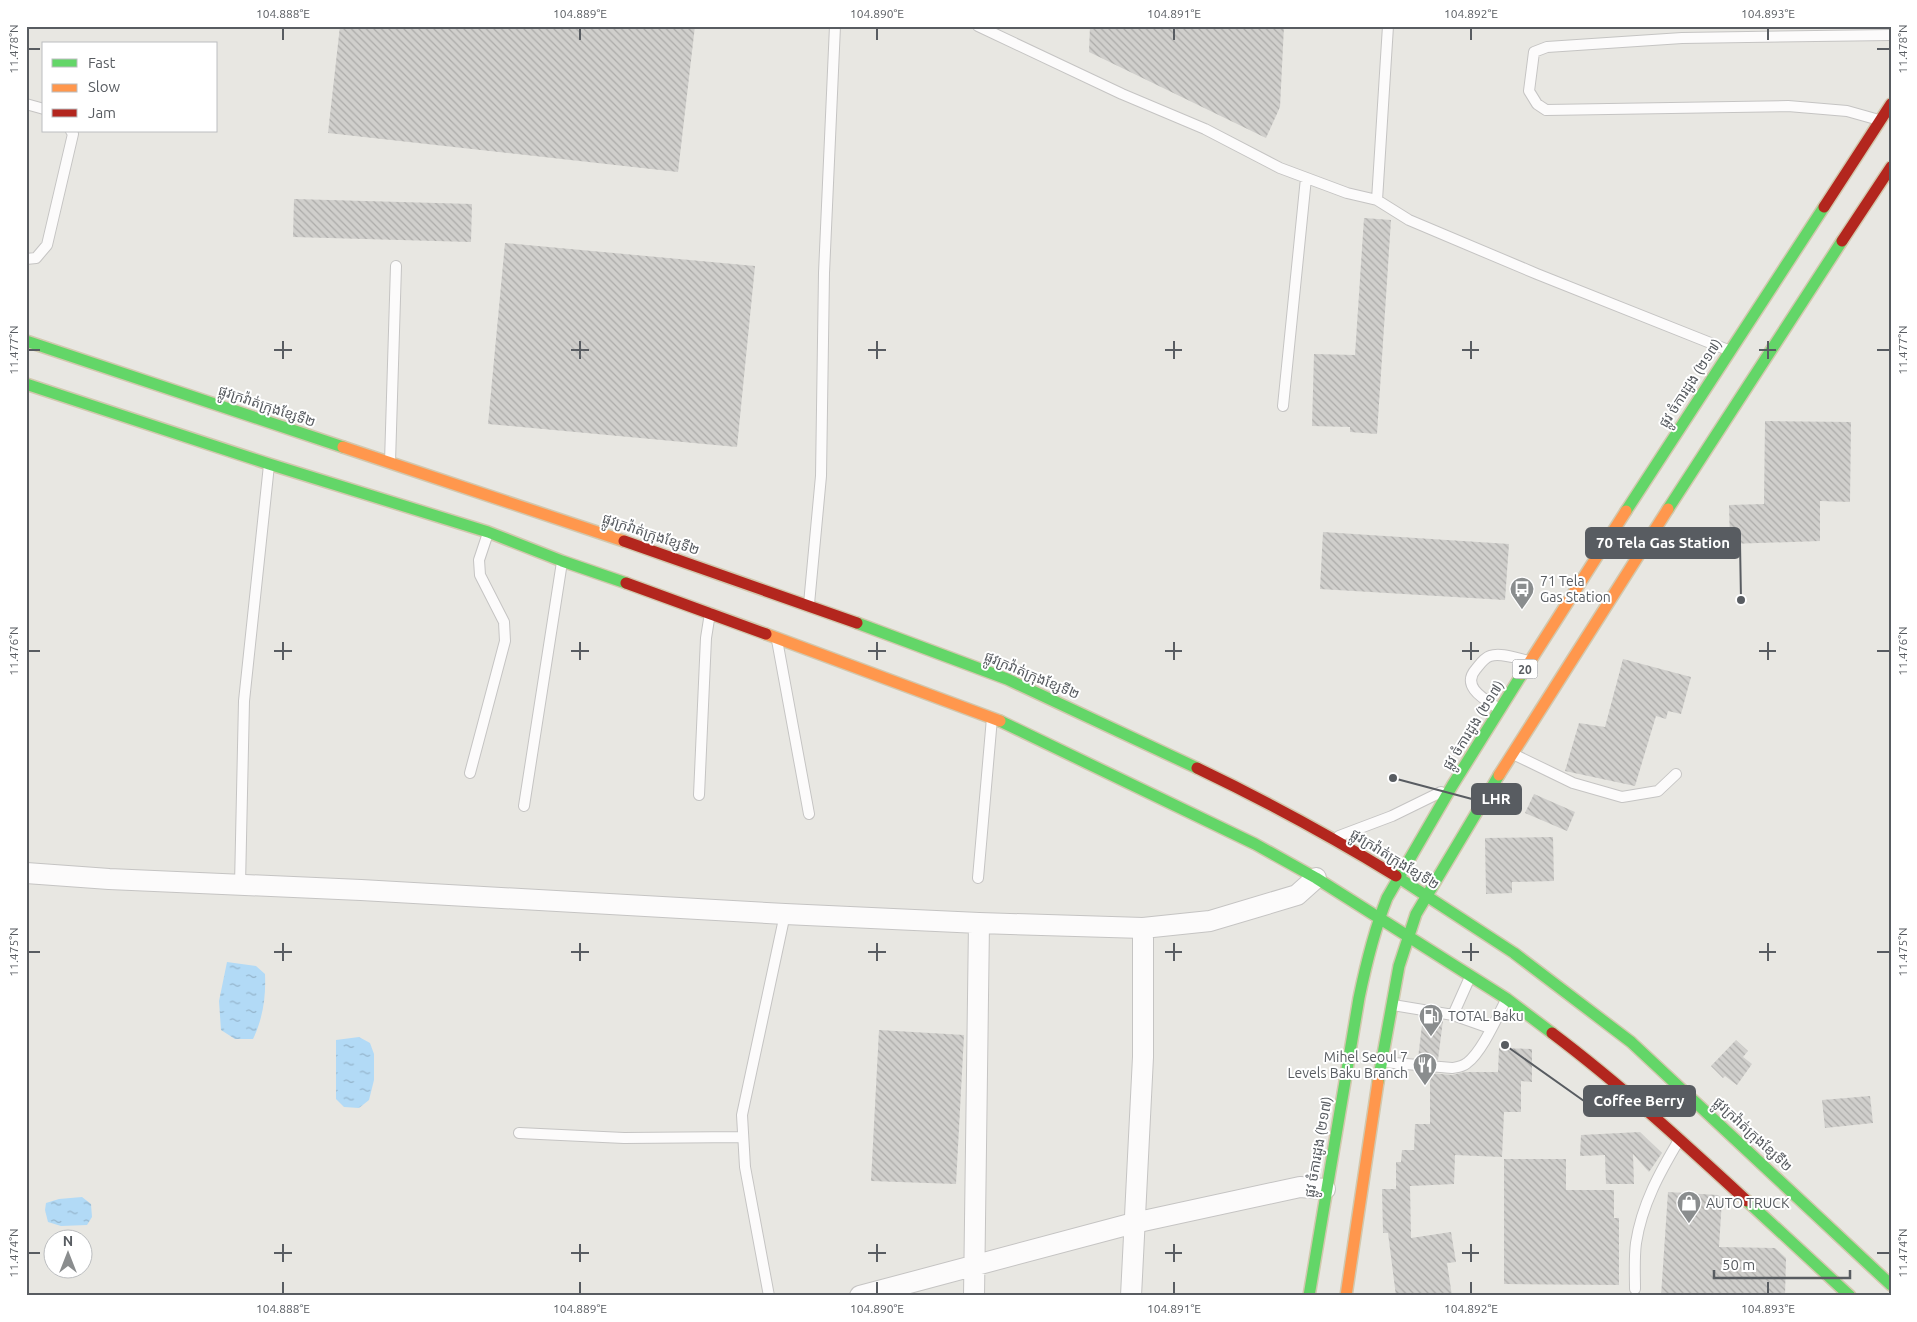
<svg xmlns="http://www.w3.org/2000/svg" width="1917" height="1322" font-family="Ubuntu,'Noto Sans Khmer',sans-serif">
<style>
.water{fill:url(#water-ripples)}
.building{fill:url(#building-back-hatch)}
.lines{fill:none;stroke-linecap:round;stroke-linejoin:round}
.lane-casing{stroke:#c5c4c3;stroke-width:12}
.street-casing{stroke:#c5c4c3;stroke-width:22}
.fast-casing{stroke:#d2c8ae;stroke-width:14}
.slow-casing{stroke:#d2c8ae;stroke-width:14}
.jam-casing{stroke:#d2c8ae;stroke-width:14}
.lane{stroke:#fcfbfb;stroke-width:10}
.street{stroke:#fcfbfb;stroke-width:20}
.fast{stroke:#63d668;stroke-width:11}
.slow{stroke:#ff974d;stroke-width:11}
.jam{stroke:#b3261e;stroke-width:11}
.ticks{fill:none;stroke:#585c61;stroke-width:2}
.labels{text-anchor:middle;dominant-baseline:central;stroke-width:4;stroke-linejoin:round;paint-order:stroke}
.shield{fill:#fff;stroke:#8a8d90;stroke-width:1}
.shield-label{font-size:12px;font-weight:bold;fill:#585c61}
.street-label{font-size:14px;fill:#585c61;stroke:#fff}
.poi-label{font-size:14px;fill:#585c61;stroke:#fff;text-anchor:start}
.leader{fill:none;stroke:#585c61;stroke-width:2}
.callout-dot{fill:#585c61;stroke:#fff;stroke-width:2}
.callout{fill:#585c61;stroke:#585c61;stroke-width:2}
.callout-label{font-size:15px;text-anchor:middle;font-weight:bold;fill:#fff}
.neatline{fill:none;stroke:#585c61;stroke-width:2}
.ticks-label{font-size:12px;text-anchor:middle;fill:#585c61}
</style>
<defs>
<pattern id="water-ripples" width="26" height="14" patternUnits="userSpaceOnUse" patternTransform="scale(1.25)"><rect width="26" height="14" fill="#b2daf6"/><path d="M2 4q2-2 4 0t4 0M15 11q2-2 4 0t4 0" fill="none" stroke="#94b4cb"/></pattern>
<pattern id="building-back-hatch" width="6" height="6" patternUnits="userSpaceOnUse" patternTransform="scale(1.25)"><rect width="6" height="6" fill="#d0cfcc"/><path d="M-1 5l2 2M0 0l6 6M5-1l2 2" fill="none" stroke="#acaba9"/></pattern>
</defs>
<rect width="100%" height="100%" fill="#e8e7e2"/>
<path class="water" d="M227,962L256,966L265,974C266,997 263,1018 253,1039H235L221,1030L219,1001Z
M359,1037L370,1043L374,1054V1080L369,1100L359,1108L344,1107L336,1099V1040Z
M82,1197L91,1204L92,1217L87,1225L61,1226L48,1222L45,1210L46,1203L59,1199Z"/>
<path class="building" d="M340,26H695L678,172L328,133Z
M1090,26H1284L1280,107L1266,138L1089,52Z
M294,199L472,204L471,242L293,237Z
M1364,218L1391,220L1377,434L1350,432V427L1312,426L1314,354L1355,355Z
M505,243L755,266L737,447L488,424Z
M1765,421L1851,422L1850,502L1820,501V541L1730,544L1729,505L1764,504Z
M1323,532L1509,544L1505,600L1320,589Z
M1623,659L1691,677L1681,714L1668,711L1666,719L1656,716L1635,786L1565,771L1579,723L1605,727Z
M1534,794L1575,812L1567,831L1525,813Z
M1553,837L1554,881L1512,882V893L1486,894L1485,838Z
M1423,1017L1443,1020L1438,1060L1418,1058Z
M879,1030L964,1035L956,1184L871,1181Z
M1736,1040L1748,1051L1743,1057L1752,1064L1737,1085L1725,1076L1723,1078L1711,1066Z
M1499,1048L1532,1049V1082L1521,1081V1112H1504L1502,1157L1455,1155L1454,1184L1410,1186L1411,1238L1451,1232L1456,1262L1447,1263L1452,1296H1396L1388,1233H1383L1382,1189H1396V1162H1401L1402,1150H1414L1415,1124H1430V1073L1452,1075L1465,1072H1498Z
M1870,1096L1873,1123L1825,1128L1822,1100Z
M1640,1132L1662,1153L1649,1172L1633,1154L1634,1184H1606L1605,1155L1580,1156L1581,1135Z
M1504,1159H1566V1190H1614V1218H1619V1285L1504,1284Z
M1668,1192L1718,1195L1722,1199L1719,1247L1775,1248L1786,1258L1785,1296H1661Z"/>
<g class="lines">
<defs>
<path id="lane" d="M978,26L1122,94L1205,129L1280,168L1347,193L1377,200L1409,220L1537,274L1728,350
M26,104L44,109
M1879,120L1847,111L1788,106L1546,110L1537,104L1529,91L1534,52L1547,47L1682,38L1891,35
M1377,200L1388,26
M26,259L36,258L47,245L73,134L71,131
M1283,406L1306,178
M390,462L396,266
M809,604L821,476L824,273L835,26
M777,640L809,814
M1499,709C1486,700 1460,687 1476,669C1480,664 1484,658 1490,656C1501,652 1518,659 1529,661
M1513,754L1573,783L1622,797L1658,791L1676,774
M470,773L505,641L504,622L480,575L479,560L488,533
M699,795L706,638L710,613
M524,806L562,562
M1339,836L1392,816L1441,792
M978,878L992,718
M240,885L244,701L269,465
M1393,1005L1453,1015L1490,1028
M1453,1015L1470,977
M1383,1062L1452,1068C1458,1067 1462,1067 1467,1063C1482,1052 1497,1017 1506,1000
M519,1133L624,1138L743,1137
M1635,1289C1635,1274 1634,1258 1636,1243C1642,1204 1660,1172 1679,1140
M769,1296L745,1167L742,1115L785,914"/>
<path id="street" d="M26,873L109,879L361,890L785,914L979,923L1143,928L1210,921L1297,895L1316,878
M860,1296L1134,1223L1300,1187L1325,1189
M974,1296L979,923
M1131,1296L1143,1057V928"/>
<path id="fast" d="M26,341L343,447
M26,384L269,464L488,532L562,561L626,583
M1668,509L1842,241
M1626,511L1824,207
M857,623L1007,679L1197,768
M1000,721L1255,844L1316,878L1507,999L1552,1033
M1396,876L1514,953L1631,1042L1891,1285
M1378,1082L1399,966L1416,914L1499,775
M1747,1201L1850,1296
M1309,1296L1359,998C1366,964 1374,931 1387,898L1452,786L1522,674"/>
<path id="slow" d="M343,447L624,541
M766,634L1000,721
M1522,674L1626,511
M1499,775L1668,509
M1346,1296L1378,1082"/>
<path id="jam" d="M1824,207L1891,104
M1842,241L1891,167
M624,541L857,623
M626,583L766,634
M1197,768C1266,801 1332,837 1396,876
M1552,1033C1621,1085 1684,1143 1747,1201"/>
</defs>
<use href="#lane" class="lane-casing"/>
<use href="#street" class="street-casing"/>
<use href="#fast" class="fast-casing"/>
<use href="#slow" class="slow-casing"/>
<use href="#jam" class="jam-casing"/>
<use href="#lane" class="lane"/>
<use href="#street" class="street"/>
<use href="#fast" class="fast"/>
<use href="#slow" class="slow"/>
<use href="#jam" class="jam"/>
</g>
<path class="ticks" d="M283,28V40M580,28V40M877,28V40M1174,28V40M1471,28V40M1768,28V40M28,49H40M1877,49H1890M283,341V359M580,341V359M877,341V359M1174,341V359M1471,341V359M1768,341V359M28,350H40M274,350H292M571,350H589M868,350H886M1165,350H1182M1462,350H1479M1759,350H1776M1877,350H1890M283,642V660M580,642V660M877,642V660M1174,642V660M1471,642V660M1768,642V660M28,651H40M274,651H292M571,651H589M868,651H886M1165,651H1182M1462,651H1479M1759,651H1776M1877,651H1890M283,943V961M580,943V961M877,943V961M1174,943V961M1471,943V961M1768,943V961M28,952H40M274,952H292M571,952H589M868,952H886M1165,952H1182M1462,952H1479M1759,952H1776M1877,952H1890M283,1244V1262M580,1244V1262M877,1244V1262M1174,1244V1262M1471,1244V1262M28,1253H40M274,1253H292M571,1253H589M868,1253H886M1165,1253H1182M1462,1253H1479M1877,1253H1890M283,1282V1294M580,1282V1294M877,1282V1294M1174,1282V1294M1471,1282V1294M1768,1282V1294"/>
<defs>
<symbol id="bus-pin" viewBox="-11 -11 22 30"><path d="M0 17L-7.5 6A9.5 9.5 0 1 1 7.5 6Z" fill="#8a8d8e" stroke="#fff"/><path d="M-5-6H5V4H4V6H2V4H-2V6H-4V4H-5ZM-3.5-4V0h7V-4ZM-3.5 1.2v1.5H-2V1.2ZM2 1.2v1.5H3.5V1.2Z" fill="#fff"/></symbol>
<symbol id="fuel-pin" viewBox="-11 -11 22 30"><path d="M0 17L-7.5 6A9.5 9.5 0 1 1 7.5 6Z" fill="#8a8d8e" stroke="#fff"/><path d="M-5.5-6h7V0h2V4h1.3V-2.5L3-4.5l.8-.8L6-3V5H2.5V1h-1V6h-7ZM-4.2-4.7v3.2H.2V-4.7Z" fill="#fff"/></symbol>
<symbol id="restaurant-pin" viewBox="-11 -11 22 30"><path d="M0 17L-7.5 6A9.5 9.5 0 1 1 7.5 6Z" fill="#8a8d8e" stroke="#fff"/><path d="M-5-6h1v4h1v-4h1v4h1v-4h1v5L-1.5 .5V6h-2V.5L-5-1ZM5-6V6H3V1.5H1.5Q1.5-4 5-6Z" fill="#fff"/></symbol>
<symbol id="shop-pin" viewBox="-11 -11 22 30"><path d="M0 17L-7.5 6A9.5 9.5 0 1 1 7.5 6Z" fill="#8a8d8e" stroke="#fff"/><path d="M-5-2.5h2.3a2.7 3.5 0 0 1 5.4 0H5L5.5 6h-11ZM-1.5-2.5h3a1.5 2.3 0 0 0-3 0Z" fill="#fff"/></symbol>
</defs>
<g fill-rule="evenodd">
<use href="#bus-pin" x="1508" y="575" width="28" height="38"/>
<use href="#fuel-pin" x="1417" y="1002" width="28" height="38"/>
<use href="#restaurant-pin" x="1411" y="1051" width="28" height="38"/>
<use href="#shop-pin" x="1675" y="1189" width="28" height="38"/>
</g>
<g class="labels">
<rect class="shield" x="1512.5" y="659.5" width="25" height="19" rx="4"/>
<g class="shield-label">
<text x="1525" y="669">20</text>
</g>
<g class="street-label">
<text transform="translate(1690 383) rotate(-57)">ផ្លូវ ចំការដូង (២១៧)</text>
<text transform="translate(267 406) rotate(19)">ផ្លូវក្រវ៉ាត់ក្រុងខ្សែទី២</text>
<text transform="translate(651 534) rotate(19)">ផ្លូវក្រវ៉ាត់ក្រុងខ្សែទី២</text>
<text transform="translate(1032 675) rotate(23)">ផ្លូវក្រវ៉ាត់ក្រុងខ្សែទី២</text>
<text transform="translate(1473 725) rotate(-58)">ផ្លូវ ចំការដូង (២១៧)</text>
<text transform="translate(1395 859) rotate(32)">ផ្លូវក្រវ៉ាត់ក្រុងខ្សែទី២</text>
<text transform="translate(1753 1134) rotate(43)">ផ្លូវក្រវ៉ាត់ក្រុងខ្សែទី២</text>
<text transform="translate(1318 1147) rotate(-80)">ផ្លូវ ចំការដូង (២១៧)</text>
</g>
<g class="poi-label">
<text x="1540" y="581">71 Tela<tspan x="1540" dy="16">Gas Station</tspan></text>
<text x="1448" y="1016">TOTAL Baku</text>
<text x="1408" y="1057" text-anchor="end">Mihel Seoul 7<tspan x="1408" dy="16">Levels Baku Branch</tspan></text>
<text x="1706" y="1203">AUTO TRUCK</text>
</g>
</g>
<path class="leader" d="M1741 600L1740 543M1393 778L1472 799M1505 1045L1584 1101"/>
<g class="callout-dot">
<circle cx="1741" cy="600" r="5"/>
<circle cx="1393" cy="778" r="5"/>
<circle cx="1505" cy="1045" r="5"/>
</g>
<g class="callout">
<rect x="1586" y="528" width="154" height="30" rx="5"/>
<rect x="1472" y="784" width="49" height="30" rx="5"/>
<rect x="1584" y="1086" width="111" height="30" rx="5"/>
</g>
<g class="callout-label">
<text x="1663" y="548">70 Tela Gas Station</text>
<text x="1496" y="804">LHR</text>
<text x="1639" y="1106">Coffee Berry</text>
</g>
<rect width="1917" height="1322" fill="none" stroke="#ffffff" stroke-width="55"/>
<rect x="42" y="42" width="175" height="90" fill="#ffffff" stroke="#bcbec0"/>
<rect x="52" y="59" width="25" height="8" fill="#63d668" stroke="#bcbec0"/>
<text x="88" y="68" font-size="15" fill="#585c61">Fast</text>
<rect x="52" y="84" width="25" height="8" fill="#ff974d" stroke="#bcbec0"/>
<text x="88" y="92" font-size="15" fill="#585c61">Slow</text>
<rect x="52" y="109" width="25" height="8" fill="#b3261e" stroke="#bcbec0"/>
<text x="88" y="118" font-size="15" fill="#585c61">Jam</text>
<g transform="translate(68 1254)"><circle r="24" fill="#ffffff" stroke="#bcbec0"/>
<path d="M0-4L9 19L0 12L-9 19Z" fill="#8a8d8e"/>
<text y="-8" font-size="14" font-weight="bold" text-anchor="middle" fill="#585c61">N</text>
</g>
<path d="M1714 1270v8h136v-8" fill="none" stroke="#585c61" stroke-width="2.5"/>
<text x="1722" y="1270" font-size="15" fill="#585c61" stroke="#ffffff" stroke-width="4" paint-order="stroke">50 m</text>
<rect x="28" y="28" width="1862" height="1266" class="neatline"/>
<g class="ticks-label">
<text x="283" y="18">104.888°E</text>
<text x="580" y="18">104.889°E</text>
<text x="877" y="18">104.890°E</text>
<text x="1174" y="18">104.891°E</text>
<text x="1471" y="18">104.892°E</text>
<text x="1768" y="18">104.893°E</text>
<text transform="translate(14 49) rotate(-90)" y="4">11.478°N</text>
<text transform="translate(1903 49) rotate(-90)" y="4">11.478°N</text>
<text transform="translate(14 350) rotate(-90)" y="4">11.477°N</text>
<text transform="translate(1903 350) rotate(-90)" y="4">11.477°N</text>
<text transform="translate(14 651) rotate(-90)" y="4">11.476°N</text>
<text transform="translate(1903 651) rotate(-90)" y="4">11.476°N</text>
<text transform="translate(14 952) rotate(-90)" y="4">11.475°N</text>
<text transform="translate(1903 952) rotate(-90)" y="4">11.475°N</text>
<text transform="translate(14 1253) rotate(-90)" y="4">11.474°N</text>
<text transform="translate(1903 1253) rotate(-90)" y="4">11.474°N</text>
<text x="283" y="1313">104.888°E</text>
<text x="580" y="1313">104.889°E</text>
<text x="877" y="1313">104.890°E</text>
<text x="1174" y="1313">104.891°E</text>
<text x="1471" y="1313">104.892°E</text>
<text x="1768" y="1313">104.893°E</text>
</g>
</svg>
